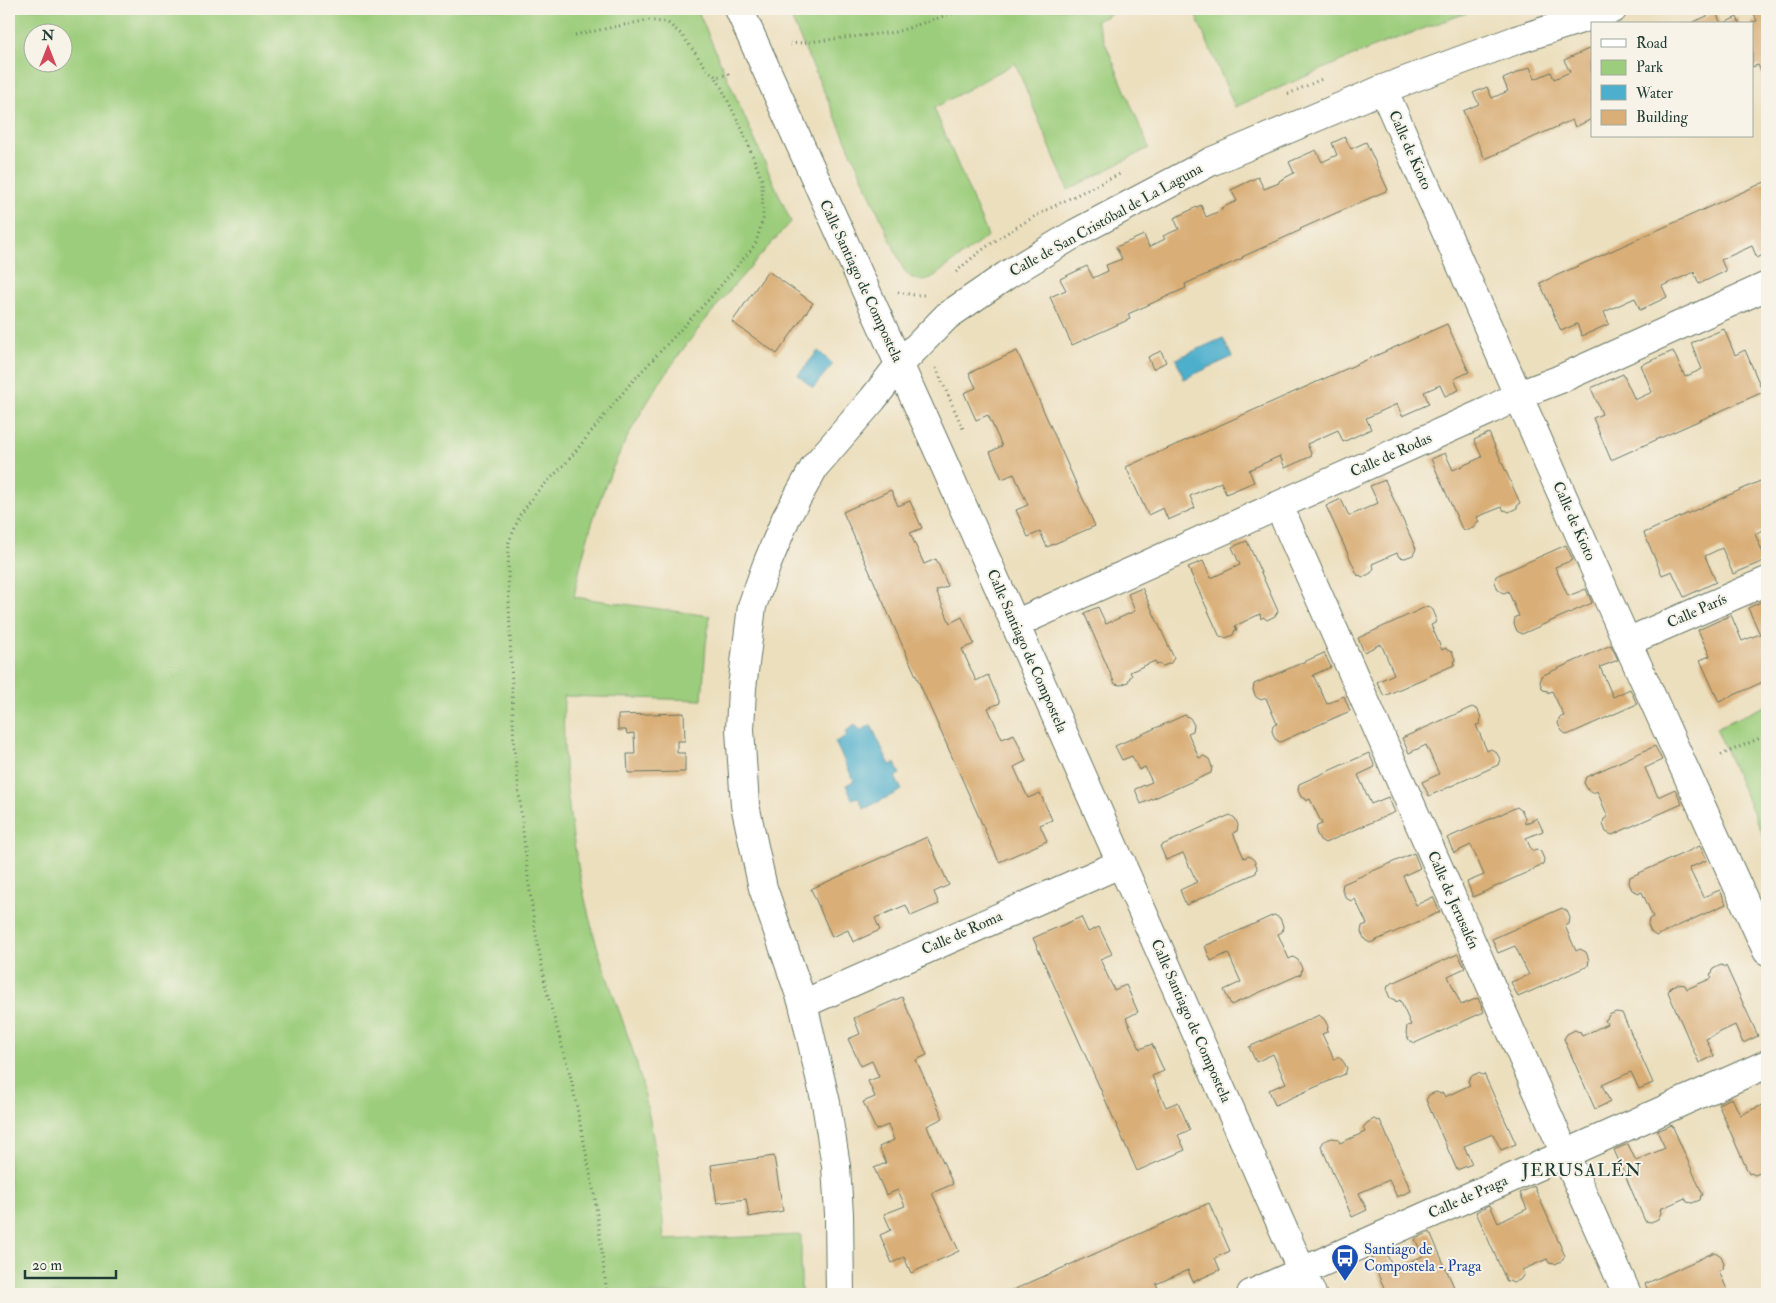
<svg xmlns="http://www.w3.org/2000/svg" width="1776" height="1303" font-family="'IM FELL Double Pica',serif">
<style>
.green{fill:#9ccd7c;stroke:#5e8558;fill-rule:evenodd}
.water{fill:#4dafcc;stroke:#367680}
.building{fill:#d9ae77}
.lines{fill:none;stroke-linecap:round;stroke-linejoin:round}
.minor-casing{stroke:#677664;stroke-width:30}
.path{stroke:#677664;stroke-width:3;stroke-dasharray:1 4;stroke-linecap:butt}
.minor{stroke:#fff;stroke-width:28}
.labels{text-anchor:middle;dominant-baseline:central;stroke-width:4;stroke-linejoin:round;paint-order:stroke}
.street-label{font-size:15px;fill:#1f3d34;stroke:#f7f3e8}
.transit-label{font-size:15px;fill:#164399;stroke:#f7f3e8;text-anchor:start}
.quarter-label{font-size:18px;letter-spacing:1px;fill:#1f3d34;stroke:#f7f3e8}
</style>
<rect width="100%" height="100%" fill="#f7f3e8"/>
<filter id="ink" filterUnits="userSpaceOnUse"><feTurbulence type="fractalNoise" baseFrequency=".02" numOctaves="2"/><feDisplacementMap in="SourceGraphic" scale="10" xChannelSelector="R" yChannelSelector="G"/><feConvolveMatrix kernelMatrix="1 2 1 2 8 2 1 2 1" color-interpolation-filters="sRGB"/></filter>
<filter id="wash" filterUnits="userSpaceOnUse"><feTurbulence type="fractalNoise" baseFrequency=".0096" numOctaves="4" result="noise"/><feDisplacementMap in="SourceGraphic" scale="20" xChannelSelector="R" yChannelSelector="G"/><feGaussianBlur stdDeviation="1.12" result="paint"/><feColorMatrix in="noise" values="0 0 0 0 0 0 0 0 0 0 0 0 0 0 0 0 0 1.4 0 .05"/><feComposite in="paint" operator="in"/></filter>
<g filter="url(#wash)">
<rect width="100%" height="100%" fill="#ecdfbe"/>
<path class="green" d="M9,9H697L791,222C729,289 667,360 625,442C600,491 584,543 574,597L710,616L706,644L702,700L564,696C561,775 573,855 593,932C605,977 624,1020 637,1065C653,1122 661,1181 664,1240L801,1235V1294H9ZM32,32H62V62H32Z
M787,9H1122L1096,21L1149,148L1068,190L1015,63L934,108L988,236L933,277C920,283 910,280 903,268Z
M1193,9H1477L1376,46L1235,107Z
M1767,705V844L1716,728Z"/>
<path class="water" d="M1223,338L1232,357L1184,379L1176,359Z
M818,351L833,364L813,388L798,375Z
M854,725L861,730L871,725L890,765L895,763L900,774L895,777L902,790L864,809L858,797L852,799L846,785L854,781L835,742L847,736L845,732Z"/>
<g id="blocks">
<path class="building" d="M1752,9H1767V73L1763,75L1758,65L1752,67V22L1757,21Z
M1716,12L1721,24H1689Z
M1737,17L1740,24H1722Z
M1591,48L1592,119L1575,127L1572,120L1485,159L1463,111L1479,104L1473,93L1487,87L1492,98L1508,91L1503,79L1530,67L1535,79L1551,72L1554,79L1570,72L1564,60Z
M1345,137L1351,149L1366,142L1388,190L1300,229L1301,230L1242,257L1243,258L1185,284L1186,288L1128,314L1130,319L1072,345L1050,297L1066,290L1060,279L1087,266L1093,278L1108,271L1106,265L1122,259L1116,247L1144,235L1149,247L1165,239L1163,236L1179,229L1174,218L1201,205L1206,217L1222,210L1221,208L1237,201L1231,190L1258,177L1264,189L1279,183V181L1294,173L1289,162L1316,150L1322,162L1337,155L1332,143Z
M1767,181V253L1757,258L1752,246L1721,260L1726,271L1699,284L1694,272L1662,286L1667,297L1640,310L1635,298L1604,312L1609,324L1582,336L1577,324L1561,331L1540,283Z
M768,271L813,303L777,354L732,322Z
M1447,324L1469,372L1454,379L1459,390L1445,396L1440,385L1424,392L1429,404L1402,416L1397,404L1366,418L1371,429L1343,442L1338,430L1307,444L1312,456L1285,468L1280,456L1249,470L1254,482L1226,494L1221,482L1190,496L1195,508L1168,520L1163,508L1148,515L1126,467Z
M1724,329L1735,355L1745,350L1763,392L1611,460L1593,418L1602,414L1591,388L1623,374L1635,400L1652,392L1641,365L1673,351L1685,377L1702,369L1691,343Z
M1017,351L1095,526L1047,547L1040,532L1028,537L1016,510L1028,505L1014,474L1002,479L990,452L1002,446L988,415L976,420L964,393L976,388L969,373Z
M1161,351L1166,362L1153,369L1148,357Z
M1489,433L1520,503L1518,504L1517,508L1509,512L1505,510L1504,511L1502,507L1477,517L1479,522H1477L1475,527L1468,530L1462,529L1431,459L1445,453L1453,470L1482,457L1474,440Z
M1767,478V528L1755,534L1766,560L1733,574L1722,548L1705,556L1716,582L1684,597L1672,571L1662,575L1644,533Z
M1385,480L1416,549L1413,555L1405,558L1399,557L1397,553L1372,564L1374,568L1371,573L1363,577L1359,575L1358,576L1326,506L1341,499L1349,516L1378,503L1370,486Z
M891,490L898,506L910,501L922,528L910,533L924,564L936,559L948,586L936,591L950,623L962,617L974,644L962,649L976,681L988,675L1000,703L988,708L1002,739L1014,734L1026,761L1014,767L1028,798L1040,793L1052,820L1040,825L1047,841L999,862L843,512Z
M1247,541L1278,611L1275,616L1267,620L1263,617L1261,619L1260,614L1235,626L1237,630H1235L1233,635L1226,638L1221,636L1220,637L1188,567L1203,561L1211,578L1240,565L1232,547Z
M1566,545L1573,560L1555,567L1568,596L1586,589L1592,603L1522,634L1517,631L1514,624L1515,617L1519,616L1508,591L1504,593L1498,590L1495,582L1496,576Z
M1142,588L1174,658L1171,663L1163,666L1158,664L1157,665L1155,661L1130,672L1132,676L1130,677L1128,682L1121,685L1115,684L1084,613L1098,607L1106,624L1135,611L1128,594Z
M1767,599V680L1719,702L1700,660L1710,656L1698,630L1731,615L1742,641L1760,634L1748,608Z
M1428,606L1433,610L1436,617L1435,623L1431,625L1442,650L1446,648L1447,650L1452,652L1455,659L1454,665L1384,696L1377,682L1394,674L1381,644L1364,652L1358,638Z
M1611,645L1618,660L1600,667L1613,697L1630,689L1637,704L1567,735L1562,731L1558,724L1559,718L1564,716L1552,691L1548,693V691L1543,690L1540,683L1541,676Z
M1324,653L1331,667L1313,675L1327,704L1344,696L1350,711L1280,742L1275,739L1272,731L1273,725L1277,724L1266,698L1261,700L1256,697L1253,690L1254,684Z
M1472,707L1478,710L1481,718L1480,724L1476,725L1487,751L1491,749L1496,752L1500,759L1498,765L1429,796L1422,782L1439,774L1426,745L1409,753L1402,738Z
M684,713L685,741H677V753H685V772L628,773L627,754H635L634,733L627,734L626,730H618V715Z
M1185,715L1190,718L1194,725L1193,731L1188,733L1199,758L1204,756L1209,759L1212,767L1211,773L1141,804L1135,789L1152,782L1145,767L1139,770L1132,756L1122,760L1115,746Z
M1655,746L1662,760L1645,768L1658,797L1675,789L1682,804L1612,835L1606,832L1603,824L1604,819L1608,817L1597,791L1593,793L1588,790L1584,783L1586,777Z
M1369,753L1375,767L1358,775L1371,804L1388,797L1395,812L1325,843L1320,840L1316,832L1317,826L1322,824L1310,799L1306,801V799L1301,797L1298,790L1299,784Z
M1517,807L1522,811L1525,818V824L1537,818L1543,831L1526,838L1532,851L1536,849L1541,852L1544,859L1543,865L1473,897L1467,882L1484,875L1471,845L1454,853L1447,838Z
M1230,815L1235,818L1238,825L1237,831L1233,833L1244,858L1249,856L1254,860L1257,867L1256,873L1186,905L1180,890L1197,882L1183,853L1166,860L1160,846Z
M927,837L949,885L934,892L939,904L911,916L906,905L875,918L880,930L853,942L848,930L832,937L811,889Z
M1700,846L1707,860L1689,868L1703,897L1720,890L1726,904L1656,936L1651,932L1648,925L1649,919L1653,917L1642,892L1638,894L1637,892L1632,890L1629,883L1630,877Z
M1414,853L1420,868L1403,876L1416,905L1433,897L1440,912L1370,943L1365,940L1361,932L1362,926L1367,924L1355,899L1351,901L1346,898L1342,890L1343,884Z
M1562,908L1567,911L1570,918L1569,924L1565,926L1576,951L1580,949L1586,952L1589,960L1588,966L1518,997L1511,982L1529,975L1515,946L1498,953L1492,939Z
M1274,915L1280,918L1283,926L1282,932L1278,934L1289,959L1293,957L1298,960L1302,968L1301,974L1231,1005L1224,990L1241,982L1228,953L1211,961L1205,946Z
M1081,917L1088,932L1099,927L1112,954L1100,959L1114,990L1126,985L1138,1012L1126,1018L1140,1049L1152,1044L1164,1071L1152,1076L1166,1107L1178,1102L1190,1130L1178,1135L1185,1150L1137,1171L1033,938Z
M1458,954L1465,968L1448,976L1461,1005L1478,998L1484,1012L1415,1043L1409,1040L1406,1033L1407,1026L1411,1025L1400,1000L1396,1002L1395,1000L1390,998L1387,991L1388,985Z
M1721,965L1725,967L1726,966L1758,1036L1743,1043L1735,1025L1706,1039L1714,1056L1699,1063L1668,992L1671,987L1678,984L1685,985L1687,989L1712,978L1710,974L1712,973L1713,969Z
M902,997L927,1055L916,1060L943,1118L927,1126L953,1184L932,1193L959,1251L911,1273L904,1257L892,1263L880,1235L891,1230L884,1214L905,1206L898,1190L886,1195L874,1168L886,1163L879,1147L894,1140L888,1125L876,1130L863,1102L875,1097L868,1081L879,1077L872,1061L861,1066L848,1039L860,1034L854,1018Z
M1616,1012L1622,1013L1653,1083L1639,1089L1631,1072L1602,1085L1610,1102L1595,1109L1564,1039L1567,1034L1575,1030L1579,1032L1580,1031L1582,1036L1607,1024L1605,1020L1607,1019L1609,1015Z
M1319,1015L1324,1019L1328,1026L1327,1032L1322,1034L1334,1059L1338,1057L1343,1061L1347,1068L1345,1074L1275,1105L1269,1090L1286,1083L1273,1054L1256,1062L1249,1047Z
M1478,1073L1483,1075L1484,1074L1516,1144L1501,1150L1493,1134L1464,1146L1472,1164L1457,1170L1426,1100L1429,1095L1436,1092L1441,1094L1443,1093L1445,1097L1470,1085L1468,1081L1471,1076Z
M1767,1082V1097L1762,1084Z
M1732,1098L1740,1115L1767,1103V1161L1764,1163L1766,1167H1764L1762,1172L1755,1175L1751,1173L1749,1174L1718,1104Z
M1374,1119L1378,1121L1380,1120L1411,1191L1397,1197L1389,1180L1359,1193L1367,1210L1352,1217L1321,1146L1324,1141L1332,1138L1338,1139L1340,1143L1365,1132L1363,1128L1367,1123Z
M1672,1125L1703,1195H1701L1700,1200L1692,1203L1687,1202L1685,1198L1660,1209L1661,1213L1658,1219L1651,1222L1645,1221L1614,1150L1628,1144L1636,1161L1665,1148L1657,1131Z
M774,1156L783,1211L749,1217L746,1199L717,1203L711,1165Z
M1534,1186L1565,1256L1562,1261L1555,1264L1549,1263L1547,1259L1522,1270L1524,1274L1520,1280L1513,1283L1509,1281L1507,1282L1476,1212L1490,1205L1498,1223L1527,1209L1520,1193Z
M1209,1203L1230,1251L1215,1258L1220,1270L1193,1282L1188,1270L1156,1284L1161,1294H1004Z
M1430,1232L1457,1294H1387L1371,1259L1386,1252L1393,1269L1423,1256L1415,1239Z
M1715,1252L1721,1256L1724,1263L1723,1269L1719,1271L1729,1294H1671L1669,1290L1660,1294H1650L1645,1284Z"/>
</g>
</g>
<g filter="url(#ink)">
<use href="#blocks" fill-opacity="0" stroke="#677664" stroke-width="1"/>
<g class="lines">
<defs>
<path id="minor" d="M739,9L937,448L1312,1294
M1383,89L1627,642L1767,951
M1279,506L1627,1294
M1015,624L1488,411L1519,395L1558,380L1767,286
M1627,642L1767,581
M803,1004L1122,863
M840,1294L839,1214L836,1166L826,1103L803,1004L763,888L745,805L740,730L742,688L752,606L767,564L786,518L815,466L873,399L900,364L947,316L1007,275L1076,233L1210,162L1383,89L1516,40L1613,9
M1251,1294L1767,1064"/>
</defs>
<use href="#minor" class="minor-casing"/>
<path class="path" d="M575,35L648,20L668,23L681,34L707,69L716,77L733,73
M790,44L896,32L965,9
M1288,94L1322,79
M956,272C1003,228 1064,201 1122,173
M898,292L914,295H927
M936,368L964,431
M1721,755L1767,735
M607,1294L595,1198L571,1078L546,989L535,929L527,869L514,746L508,574L509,542L520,515L537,492L566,463L630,384L711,297L755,245L763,219L762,180L743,131L716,77"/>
<use href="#minor" class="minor"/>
</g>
</g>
<defs>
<symbol id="bus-pin" viewBox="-11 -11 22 30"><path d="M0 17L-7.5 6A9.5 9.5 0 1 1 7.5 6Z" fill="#1a4fb4" stroke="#f7f3e8"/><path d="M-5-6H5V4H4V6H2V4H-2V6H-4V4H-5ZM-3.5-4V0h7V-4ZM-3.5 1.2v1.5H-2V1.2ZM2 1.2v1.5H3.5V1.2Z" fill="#fff"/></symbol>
</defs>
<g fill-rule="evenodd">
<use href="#bus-pin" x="1329" y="1242" width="32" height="43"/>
</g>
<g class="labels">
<g class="street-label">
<text transform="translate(1410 150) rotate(66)">Calle de Kioto</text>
<text transform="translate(1106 220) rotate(-29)">Calle de San Cristóbal de La Laguna</text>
<text transform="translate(861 281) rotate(65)">Calle Santiago de Compostela</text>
<text transform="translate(1391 455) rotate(-24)">Calle de Rodas</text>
<text transform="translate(1574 521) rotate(66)">Calle de Kioto</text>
<text transform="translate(1697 611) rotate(-24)">Calle París</text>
<text transform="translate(1027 651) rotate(66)">Calle Santiago de Compostela</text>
<text transform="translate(1453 900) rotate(66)">Calle de Jerusalén</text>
<text transform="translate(962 933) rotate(-24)">Calle de Roma</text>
<text transform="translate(1191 1021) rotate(66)">Calle Santiago de Compostela</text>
<text transform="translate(1468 1197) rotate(-24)">Calle de Praga</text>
</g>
<g class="transit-label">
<text x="1364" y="1249">Santiago de<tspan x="1364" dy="17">Compostela - Praga</tspan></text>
</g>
<g class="quarter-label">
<text x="1582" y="1170">JERUSALÉN</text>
</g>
</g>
<rect width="1776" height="1303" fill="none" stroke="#f7f3e8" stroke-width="30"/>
<rect x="1591" y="22" width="162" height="115" fill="#f7f3e8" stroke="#a1aaa0"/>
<rect x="1601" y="39" width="25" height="8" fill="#ffffff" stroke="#a1aaa0"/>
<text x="1636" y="48" font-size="15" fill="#1f3d34">Road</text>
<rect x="1601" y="60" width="25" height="15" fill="#9ccd7c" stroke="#a1aaa0"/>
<text x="1636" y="72" font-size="15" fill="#1f3d34">Park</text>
<rect x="1601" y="85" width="25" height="15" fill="#4dafcc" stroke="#a1aaa0"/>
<text x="1636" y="98" font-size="15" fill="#1f3d34">Water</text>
<rect x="1601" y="110" width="25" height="15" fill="#d9ae77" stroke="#a1aaa0"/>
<text x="1636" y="122" font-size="15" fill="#1f3d34">Building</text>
<g transform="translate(48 48)"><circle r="24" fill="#f7f3e8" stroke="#a1aaa0"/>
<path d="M0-4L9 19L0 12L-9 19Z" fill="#d1495b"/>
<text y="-8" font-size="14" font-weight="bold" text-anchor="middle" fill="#1f3d34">N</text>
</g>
<path d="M25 1270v8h91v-8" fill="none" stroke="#1f3d34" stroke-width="2.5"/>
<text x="32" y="1270" font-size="15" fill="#1f3d34" stroke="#f7f3e8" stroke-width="4" paint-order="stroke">20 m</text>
</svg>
